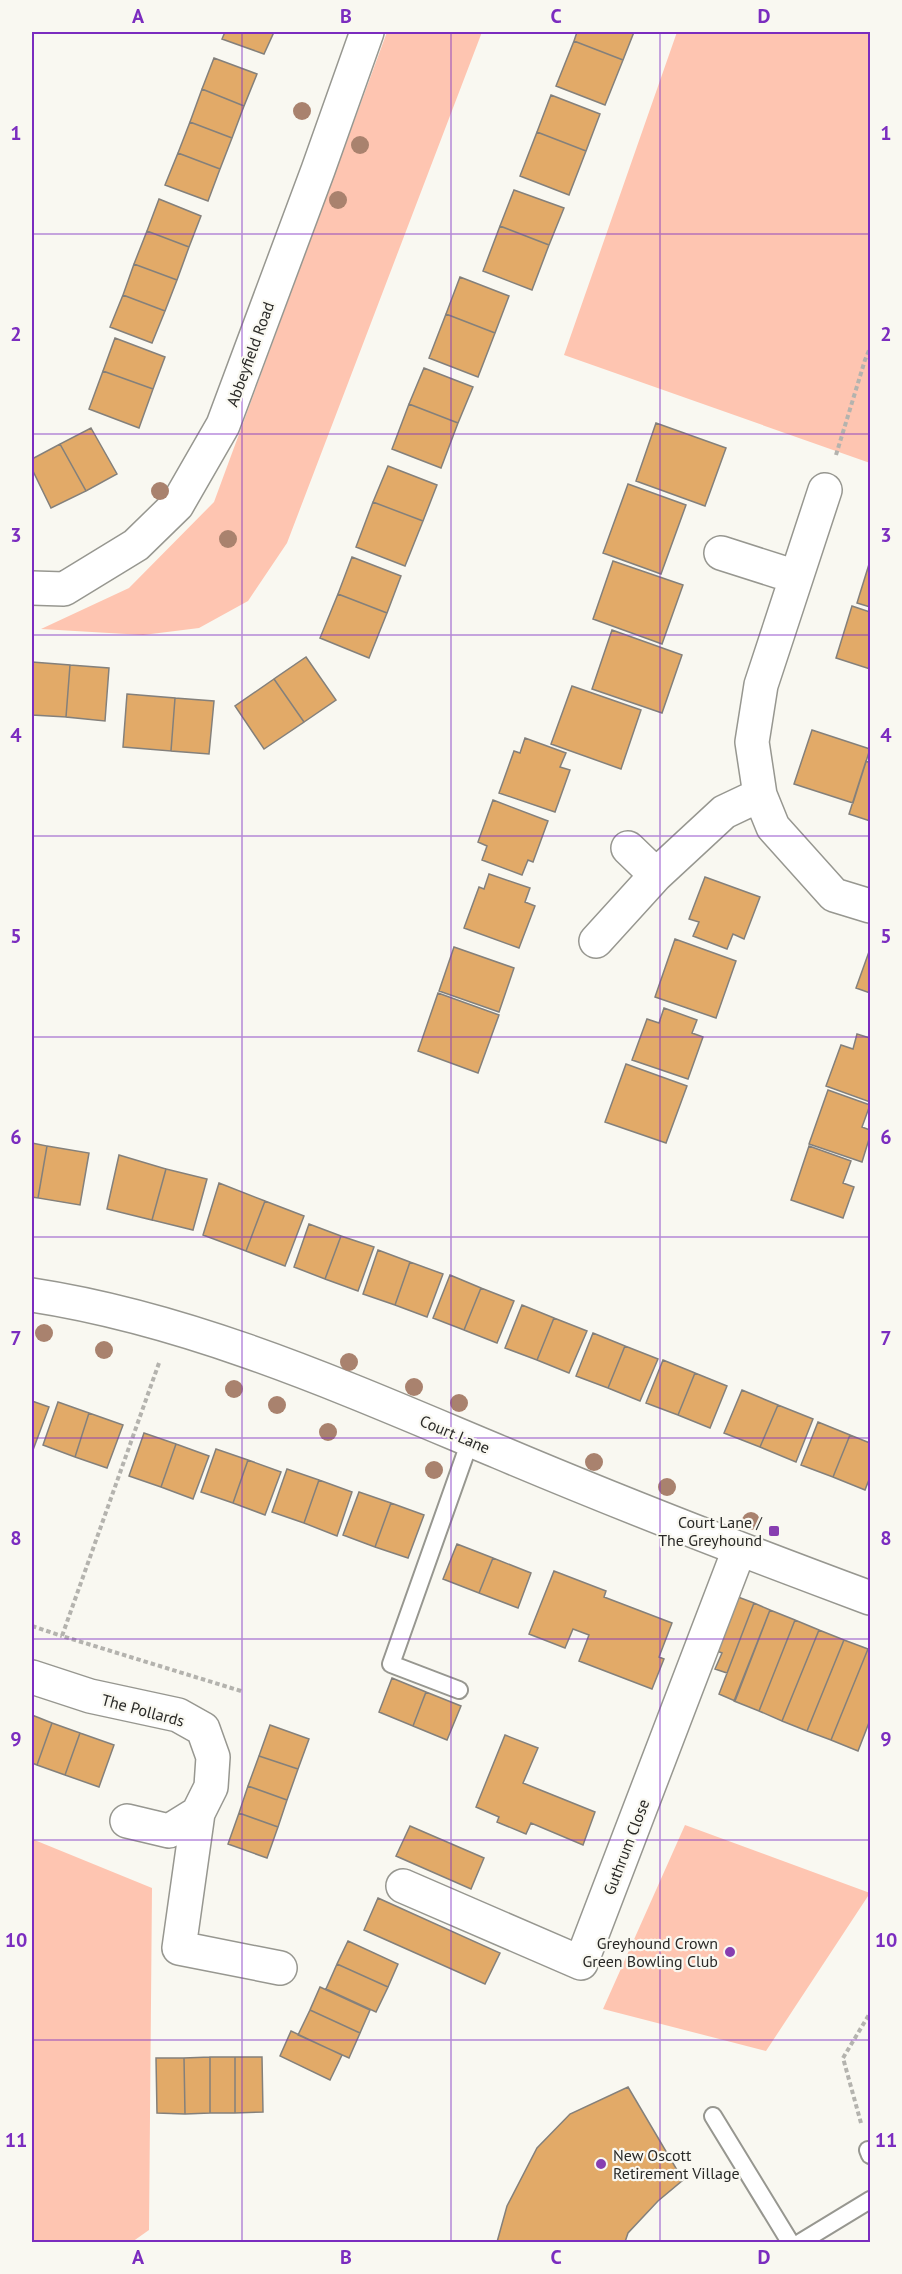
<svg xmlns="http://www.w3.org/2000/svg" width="902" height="2274" font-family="'PT Sans',sans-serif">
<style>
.green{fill:#fec5b1}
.building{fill:#e2aa68;stroke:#84807b;stroke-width:1.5}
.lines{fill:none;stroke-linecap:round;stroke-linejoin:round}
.lane-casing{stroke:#979790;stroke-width:20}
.street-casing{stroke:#979790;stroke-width:36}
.secondary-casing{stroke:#979790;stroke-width:36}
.path{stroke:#b4b3ae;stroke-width:4;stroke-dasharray:4.5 3;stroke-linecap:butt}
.lane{stroke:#fff;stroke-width:16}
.street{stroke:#fff;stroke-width:33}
.secondary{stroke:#fff;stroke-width:33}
.tree{fill:#a9826e}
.grid{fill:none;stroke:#7b2cbf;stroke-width:1.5;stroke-opacity:0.55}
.poi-dot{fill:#873eb0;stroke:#f9f8f1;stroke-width:2}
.labels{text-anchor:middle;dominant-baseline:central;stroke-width:4.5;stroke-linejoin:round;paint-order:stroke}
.street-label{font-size:16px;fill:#292927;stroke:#f9f8f1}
.poi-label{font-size:16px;fill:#292927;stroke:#f9f8f1;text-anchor:end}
.neatline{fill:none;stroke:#7b2cbf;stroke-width:2}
.grid-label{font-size:20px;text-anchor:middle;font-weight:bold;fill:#7b2cbf}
</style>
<rect width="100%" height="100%" fill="#f9f8f1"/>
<path class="green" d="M387,32H482L287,543L248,601L199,628L143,635L41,629L129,588L214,502Z
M677,32H870V463L564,355Z
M685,1825L870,1893L766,2051L603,2009Z
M32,1839L152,1888L149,2230L132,2242H32Z"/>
<path class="building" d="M225,32H274L264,54L222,39Z
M577,32H634L623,60L574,41Z
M574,41L623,60L605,105L556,86Z
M214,58L257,74L244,106L202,89Z
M202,89L244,106L232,138L190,122Z
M551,95L600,114L586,151L537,132Z
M190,122L232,138L220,169L178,153Z
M537,132L586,151L569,195L520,176Z
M178,153L220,169L208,201L165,185Z
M514,190L564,208L549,245L500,226Z
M159,199L201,216L189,247L147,231Z
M500,226L549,245L532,290L483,271Z
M147,231L189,247L177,280L134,264Z
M134,264L177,280L165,311L123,295Z
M460,277L509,296L495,333L446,314Z
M123,295L165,311L152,343L110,327Z
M446,314L495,333L478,377L429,358Z
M115,338L165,357L153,389L103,371Z
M424,368L473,387L458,423L409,404Z
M103,371L153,389L139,428L89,409Z
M409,404L458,423L441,468L392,449Z
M656,423L726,448L705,506L636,481Z
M91,428L117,474L86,491L60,444Z
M60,444L86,491L51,508L32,469V459Z
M388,466L437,485L423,521L373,502Z
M628,484L686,505L661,574L603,553Z
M373,502L423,521L405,566L356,547Z
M352,557L401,576L387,613L338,594Z
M613,561L683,585L662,644L593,619Z
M870,561V607L857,603Z
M338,594L387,613L369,658L320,638Z
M852,606L870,612V669L836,658Z
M612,630L682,655L662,713L592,689Z
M306,657L336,700L304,722L274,679Z
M32,662L70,665L66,717L32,715Z
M70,665L109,668L105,721L66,717Z
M274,679L304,722L264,749L235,706Z
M572,686L641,710L621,769L551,744Z
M127,694L175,698L171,751L123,747Z
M175,698L214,701L209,754L171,751Z
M812,730L870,749L853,803L794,784Z
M525,738L566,753L560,767L570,770L555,812L499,793L514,751L520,753Z
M866,761L870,763V821L849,814Z
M493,800L548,821L533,862L528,860L522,875L482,860L487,846L478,842Z
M489,874L530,888L525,902L535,906L519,948L464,928L479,887L484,889Z
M705,877L760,897L744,939L733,934L727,949L693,936L699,922L689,919Z
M675,939L736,961L716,1018L655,997Z
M454,947L514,968L499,1012L439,991Z
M870,949V993L856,988Z
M438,993L499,1015L478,1073L418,1051Z
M664,1008L697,1020L692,1033L703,1037L688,1079L632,1060L647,1019L659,1023Z
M857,1034L870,1038V1102L826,1086L841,1045L853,1049Z
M626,1064L687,1086L666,1143L605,1122Z
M828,1090L870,1105L862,1127L870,1130V1136L862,1162L809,1144Z
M32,1143L47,1146L38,1198L32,1197Z
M47,1146L89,1153L80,1205L38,1198Z
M809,1146L851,1161L843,1183L854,1187L843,1218L791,1200Z
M119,1155L166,1169L152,1220L107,1209Z
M166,1169L207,1179L193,1230L152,1220Z
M219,1183L265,1201L246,1251L203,1235Z
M265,1201L304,1216L285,1266L246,1251Z
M309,1224L341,1236L325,1279L294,1267Z
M341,1236L374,1247L358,1291L325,1279Z
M378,1250L410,1262L395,1305L363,1294Z
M410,1262L443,1274L427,1317L395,1305Z
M450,1275L481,1288L464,1330L433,1318Z
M481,1288L514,1301L497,1343L464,1330Z
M522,1305L554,1318L537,1360L505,1348Z
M554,1318L587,1331L569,1373L537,1360Z
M593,1333L625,1346L608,1388L576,1376Z
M625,1346L658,1359L640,1401L608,1388Z
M663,1360L695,1373L678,1415L646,1403Z
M695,1373L727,1386L710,1428L678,1415Z
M742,1390L778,1405L760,1447L724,1433Z
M32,1401L49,1407L33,1450H32Z
M58,1402L89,1413L75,1457L43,1445Z
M778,1405L813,1419L796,1462L760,1447Z
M89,1413L123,1425L107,1468L75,1457Z
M818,1422L850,1435L833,1477L801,1465Z
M144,1433L176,1444L161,1487L129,1476Z
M850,1435L870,1443V1477L865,1490L833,1477Z
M176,1444L209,1456L193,1499L161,1487Z
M216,1449L248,1460L233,1503L201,1492Z
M248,1460L281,1472L265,1515L233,1503Z
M287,1469L319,1480L304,1523L272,1512Z
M319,1480L352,1492L337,1536L304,1523Z
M359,1492L391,1503L375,1547L343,1535Z
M391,1503L424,1515L408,1558L375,1547Z
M457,1544L493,1558L479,1593L443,1579Z
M493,1558L531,1573L518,1608L479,1593Z
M554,1571L606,1591L604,1597L672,1623L659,1657L664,1659L652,1689L579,1661L589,1635L573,1629L565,1648L529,1634Z
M730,1594L754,1603L727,1673L715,1669L722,1653L709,1648Z
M754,1603L770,1610L735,1701L719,1694Z
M770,1610L795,1620L759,1711L734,1701Z
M795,1620L819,1630L782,1721L759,1711Z
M819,1630L844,1640L807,1731L782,1721Z
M844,1640L868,1649L831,1740L807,1731Z
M868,1649L870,1650V1720L858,1751L831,1740Z
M392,1678L426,1692L413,1726L379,1712Z
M426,1692L461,1706L447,1740L413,1726Z
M32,1715L52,1723L37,1765L32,1763Z
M52,1723L80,1733L65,1775L37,1765Z
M270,1725L309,1739L298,1769L259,1756Z
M80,1733L114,1745L99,1787L65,1775Z
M505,1735L538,1748L523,1783L595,1812L583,1845L531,1823L526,1834L497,1822L499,1817L476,1807Z
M259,1756L298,1769L287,1800L248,1786Z
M248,1786L287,1800L278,1827L239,1813Z
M239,1813L278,1827L267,1858L228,1844Z
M410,1826L484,1858L471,1889L396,1856Z
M378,1898L500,1953L485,1984L364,1930Z
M348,1941L398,1964L388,1987L337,1964Z
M337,1964L388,1987L376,2012L326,1989Z
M320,1987L370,2010L360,2033L310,2010Z
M310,2010L360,2033L349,2058L298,2035Z
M291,2031L342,2055L330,2080L280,2056Z
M210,2057V2113L185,2114L184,2058Z
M210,2057H235V2113H210Z
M235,2057H262L263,2112L235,2113Z
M156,2058H184L185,2114L157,2113Z
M628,2087L683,2180L658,2201L628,2233L625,2242H497L507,2206L537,2148L570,2114Z"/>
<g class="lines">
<defs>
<path id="lane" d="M459,1690L391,1664L470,1441
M713,2116L790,2242
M868,2150L870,2155
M801,2242L870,2200"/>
<path id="street" d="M825,490L761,685L752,742L760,795L773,827L834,895L870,906
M721,553L796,577
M32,588L64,589L136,545L177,505L223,425L318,170L367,32
M628,848L656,875
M596,941L656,875L724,812L760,795
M32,1677L90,1696L178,1715L203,1729L213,1757L211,1787L198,1813L169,1831L127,1821
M198,1813L179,1948L280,1968
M403,1886L581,1963L739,1550"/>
<path id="secondary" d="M32,1295C195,1320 348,1389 499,1452C622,1504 746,1552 870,1598"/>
</defs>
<use href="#lane" class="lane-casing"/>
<use href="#street" class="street-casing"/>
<use href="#secondary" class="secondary-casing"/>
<path class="path" d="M836,455L865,360L870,348
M159,1363L62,1636L241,1691
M32,1626L62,1636
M861,2123L843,2058L870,2013"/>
<use href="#lane" class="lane"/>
<use href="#street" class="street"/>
<use href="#secondary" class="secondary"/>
</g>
<g class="tree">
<circle cx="302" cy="111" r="9"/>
<circle cx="360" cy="145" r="9"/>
<circle cx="338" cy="200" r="9"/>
<circle cx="160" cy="491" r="9"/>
<circle cx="228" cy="539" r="9"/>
<circle cx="44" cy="1333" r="9"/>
<circle cx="104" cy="1350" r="9"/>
<circle cx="349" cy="1362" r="9"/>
<circle cx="414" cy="1387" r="9"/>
<circle cx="234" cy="1389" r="9"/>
<circle cx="459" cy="1403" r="9"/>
<circle cx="277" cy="1405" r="9"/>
<circle cx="328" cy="1432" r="9"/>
<circle cx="594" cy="1462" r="9"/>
<circle cx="434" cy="1470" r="9"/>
<circle cx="667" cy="1487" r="9"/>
<circle cx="751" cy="1521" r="9"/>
</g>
<path class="grid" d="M242,32V2242M451,32V2242M660,32V2242M32,234H870M32,434H870M32,635H870M32,836H870M32,1037H870M32,1237H870M32,1438H870M32,1639H870M32,1840H870M32,2040H870"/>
<g class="poi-dot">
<rect x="768" y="1525" width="12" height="12" rx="3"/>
<circle cx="730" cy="1952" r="6"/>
<circle cx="601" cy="2164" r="6"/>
</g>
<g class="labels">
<g class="street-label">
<text transform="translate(250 354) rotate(-70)">Abbeyfield Road</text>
<text transform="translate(455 1434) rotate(23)">Court Lane</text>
<text transform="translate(143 1710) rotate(15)">The Pollards</text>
<text transform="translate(626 1847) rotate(-69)">Guthrum Close</text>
</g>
<g class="poi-label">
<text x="762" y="1522">Court Lane /<tspan x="762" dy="18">The Greyhound</tspan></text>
<text x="718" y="1943">Greyhound Crown<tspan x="718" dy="18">Green Bowling Club</tspan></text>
<text x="613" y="2155" text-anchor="start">New Oscott<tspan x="613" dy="18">Retirement Village</tspan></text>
</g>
</g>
<rect width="902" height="2274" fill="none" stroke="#f9f8f1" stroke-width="66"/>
<rect x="33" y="33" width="836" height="2208" class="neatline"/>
<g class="grid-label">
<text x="138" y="23">A</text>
<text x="346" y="23">B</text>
<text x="556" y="23">C</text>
<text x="764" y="23">D</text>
<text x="16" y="140">1</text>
<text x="886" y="140">1</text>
<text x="16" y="341">2</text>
<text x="886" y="341">2</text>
<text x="16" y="542">3</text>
<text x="886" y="542">3</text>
<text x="16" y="742">4</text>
<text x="886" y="742">4</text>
<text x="16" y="943">5</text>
<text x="886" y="943">5</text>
<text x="16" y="1144">6</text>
<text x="886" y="1144">6</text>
<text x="16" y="1345">7</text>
<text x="886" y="1345">7</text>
<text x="16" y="1545">8</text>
<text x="886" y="1545">8</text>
<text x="16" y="1746">9</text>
<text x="886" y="1746">9</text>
<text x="16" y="1947">10</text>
<text x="886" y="1947">10</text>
<text x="16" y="2147">11</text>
<text x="886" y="2147">11</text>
<text x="138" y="2264">A</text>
<text x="346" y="2264">B</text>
<text x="556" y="2264">C</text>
<text x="764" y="2264">D</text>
</g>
</svg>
